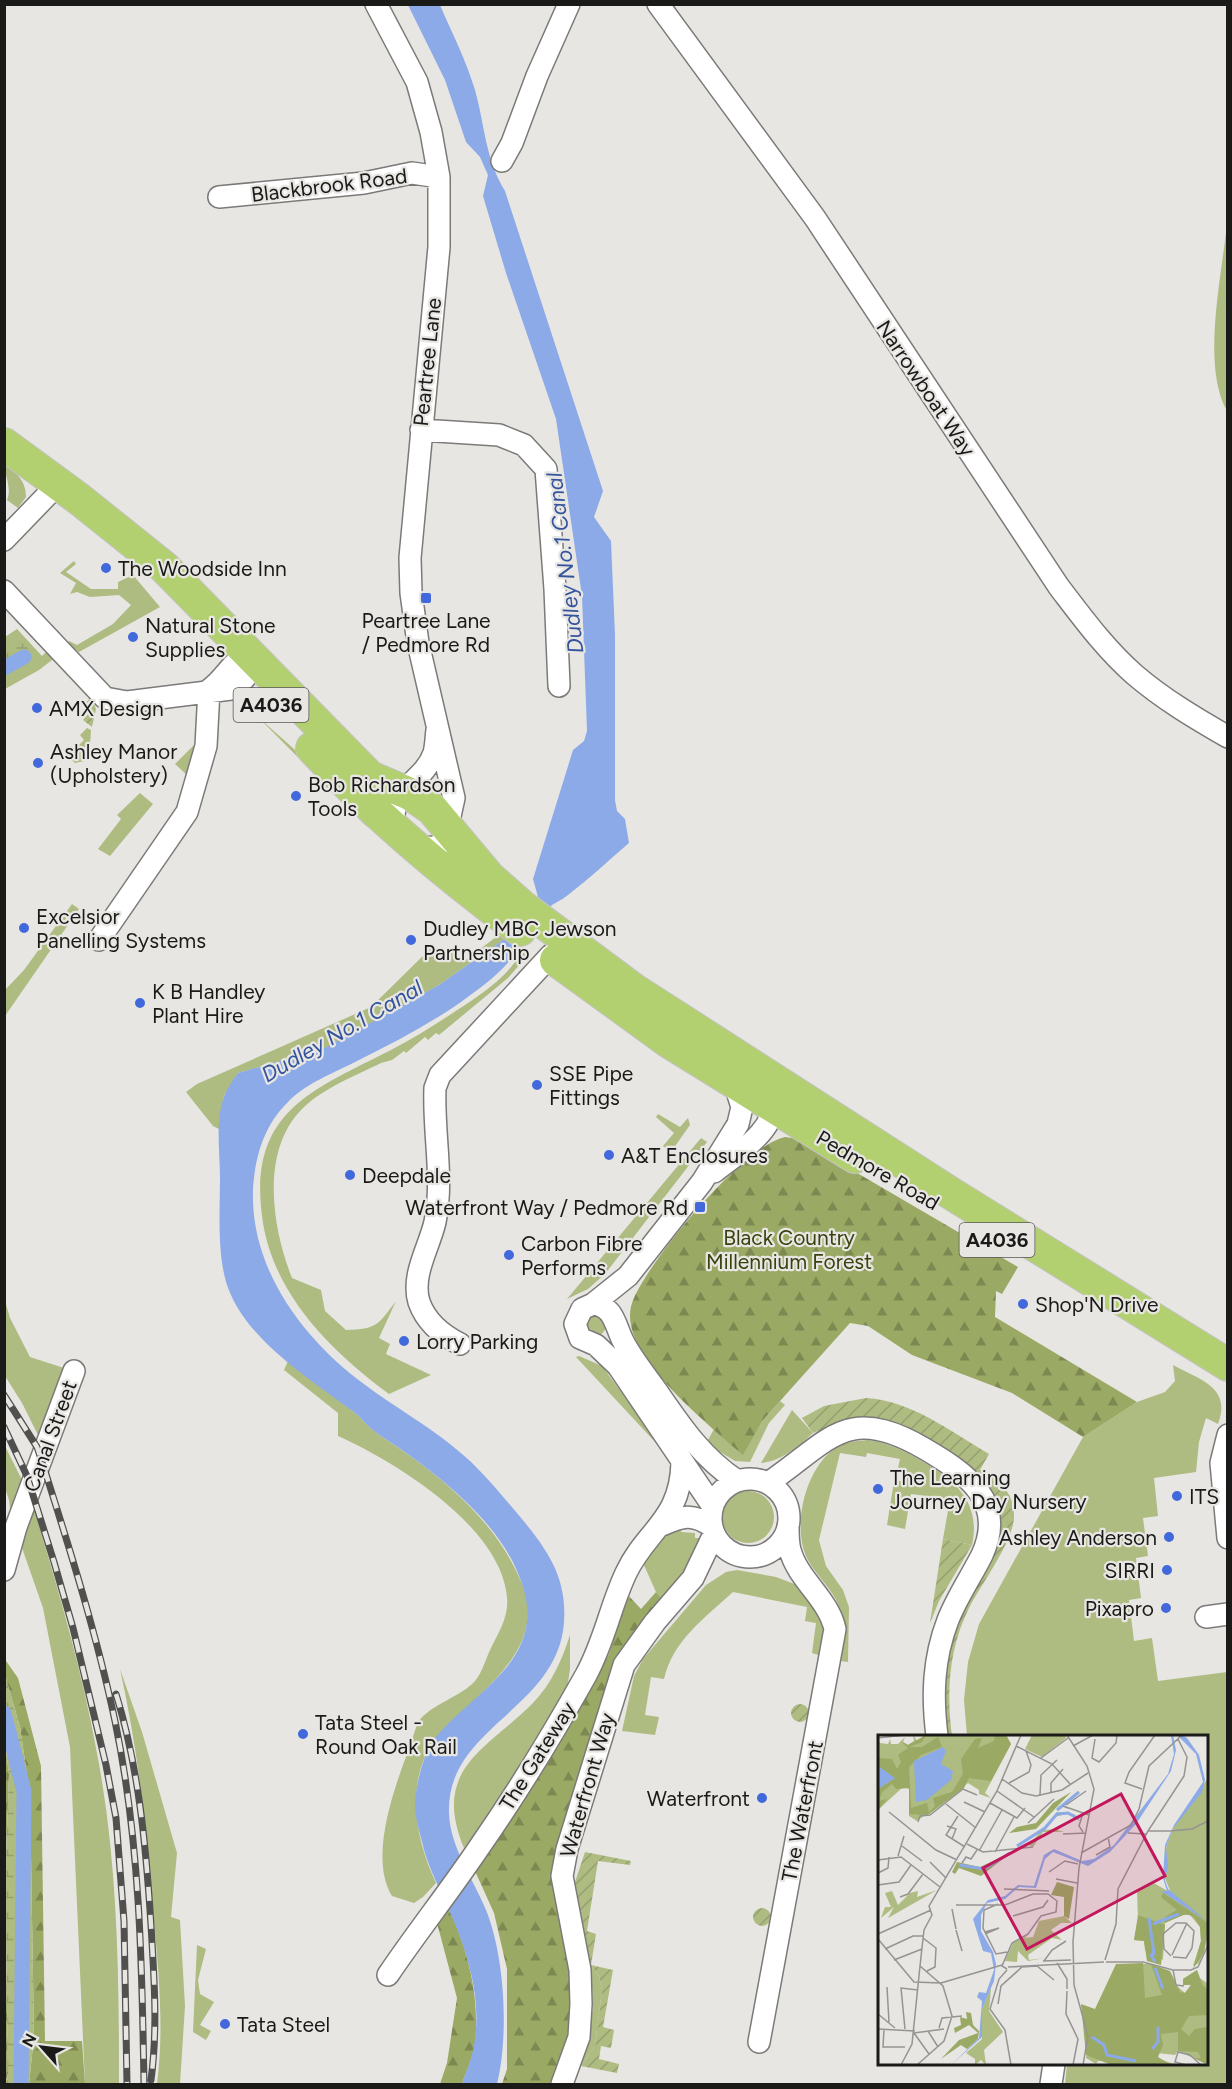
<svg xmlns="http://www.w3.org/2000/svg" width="1232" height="2089" font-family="Figtree,sans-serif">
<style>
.green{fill:#aebb81}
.forest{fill:url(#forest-firs)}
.wetland{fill:url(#wetland-marsh)}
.garden{fill:url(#garden-furrows)}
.water{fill:#8caae7}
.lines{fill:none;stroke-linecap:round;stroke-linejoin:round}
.canal{stroke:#8caae7;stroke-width:15}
.minor-casing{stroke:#7c7a78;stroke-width:24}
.highway-casing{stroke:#c3c3c3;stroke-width:34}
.minor{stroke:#fff;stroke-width:21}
.highway{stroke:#b3d071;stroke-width:32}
.rail-casing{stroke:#50504e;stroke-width:7}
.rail{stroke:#e8e6e3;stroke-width:4.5;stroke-dasharray:14;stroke-linecap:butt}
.poi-dot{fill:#4269db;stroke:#e8e6e3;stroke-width:2}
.labels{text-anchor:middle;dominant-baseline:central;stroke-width:4.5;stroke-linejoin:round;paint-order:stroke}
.shield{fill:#e8e6e3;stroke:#585756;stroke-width:1.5}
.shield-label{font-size:20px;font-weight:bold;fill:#1a1a19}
.street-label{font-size:21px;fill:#1a1a19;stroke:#e8e6e3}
.poi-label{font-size:21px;fill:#1a1a19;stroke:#e8e6e3;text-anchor:start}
.park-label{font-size:21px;fill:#39420d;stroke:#e8e6e3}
.water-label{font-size:22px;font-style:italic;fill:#33549d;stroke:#e8e6e3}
.inset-river{fill:none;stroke:#8caae7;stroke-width:3}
.inset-road{fill:none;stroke:#969492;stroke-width:1.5}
.view{fill:#c2185b;fill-opacity:0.15;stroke:#c2185b;stroke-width:3}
.inset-edge{fill:none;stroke:#1a1a19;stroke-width:3}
</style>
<defs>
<pattern id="forest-firs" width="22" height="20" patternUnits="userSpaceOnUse" patternTransform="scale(1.5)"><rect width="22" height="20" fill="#9aa963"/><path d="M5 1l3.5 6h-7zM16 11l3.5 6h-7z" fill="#7d8951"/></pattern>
<pattern id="wetland-marsh" width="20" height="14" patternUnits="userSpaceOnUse" patternTransform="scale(1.5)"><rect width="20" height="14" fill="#aebb81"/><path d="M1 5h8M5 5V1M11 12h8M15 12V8" fill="none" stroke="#95a06f"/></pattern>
<pattern id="garden-furrows" width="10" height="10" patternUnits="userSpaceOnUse" patternTransform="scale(1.5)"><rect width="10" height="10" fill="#aebb81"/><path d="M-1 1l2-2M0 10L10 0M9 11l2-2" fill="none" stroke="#95a06f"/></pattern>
</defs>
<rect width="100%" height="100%" fill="#e8e6e3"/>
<path class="green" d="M1227,223V411C1201,365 1222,276 1227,223Z
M4,463C17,473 26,481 26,497L18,508L7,500C12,489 5,476 4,463Z
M74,561L76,564L66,572L91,589H118V582L133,575L160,607L79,652L67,643L69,641L77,645L113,624L131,605L119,595L90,597L77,592L70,594L76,583L60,573Z
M17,629L42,656L50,648L56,657L39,670L5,689V637Z
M258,717L312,765L371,826L368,827L364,824Z
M87,728L91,730L89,760L75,763L68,756L84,740L80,735Z
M194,745L199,750L189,777L175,764Z
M140,793L153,804L110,856L98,849L121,819L117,815Z
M72,904L79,909L5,1016V990L24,970Z
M500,934L506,938L439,985L325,1049L238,1073L224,1096L219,1129L213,1126L186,1092L197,1084L371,1007L431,948L440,957L449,949L463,962Z
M522,951L527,956L508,978L439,1035L436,1033L428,1040L425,1037L406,1053L404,1051L392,1060L381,1063C355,1076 323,1088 302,1109C260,1151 272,1228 292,1278L321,1290L325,1311L346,1330C377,1329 378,1325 396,1301L379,1338L390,1344L386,1354L431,1375L389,1394C332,1352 275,1296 263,1223C246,1114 308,1092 389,1051C418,1036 444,1019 471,1001C491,987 510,973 522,951Z
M658,1114L680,1127L688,1118L690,1125L671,1152L663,1146L674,1133L656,1117Z
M701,1138L707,1142L605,1274L588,1289L567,1299Z
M4,1297L10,1318L30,1357L64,1368L40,1439L22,1403L5,1376Z
M584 1325a11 11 0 1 1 22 0a11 11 0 1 1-22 0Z
M579,1356L602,1366L670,1458L576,1357Z
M288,1361L359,1416C373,1434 395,1444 413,1458C458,1491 501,1531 522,1584C547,1644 488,1685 452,1723C446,1729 439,1733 435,1739C405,1781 415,1839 436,1883L423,1897L414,1903L392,1896C368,1857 395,1786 410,1746C413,1738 415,1728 419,1721C430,1705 462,1696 475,1681C482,1673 486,1658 491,1648C499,1632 509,1616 507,1597C501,1527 396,1462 338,1436V1413L284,1370Z
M1173,1365C1200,1380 1232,1387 1218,1424L1206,1418L1199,1442L1196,1472L1154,1478L1158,1516L1143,1518L1148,1556L1136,1558L1141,1598L1129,1600L1134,1641L1152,1638L1158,1681L1227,1672V2084H1065L1067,2064H1206V1736H967L964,1700L968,1662L979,1624L1083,1437L1137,1402L1165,1392L1175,1381Z
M780,1401L785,1405L769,1423L750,1462L735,1461L715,1449L708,1440L714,1429L743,1454L763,1420Z
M792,1410L813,1433C797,1447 782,1461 761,1463Z
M868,1440C889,1443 905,1451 923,1462C957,1481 981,1504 972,1545L943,1539L950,1499L911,1494L905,1529L887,1525L894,1481H901L903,1469L898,1468L900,1459L867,1453L866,1457L840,1453L819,1540L826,1566L843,1590L849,1607L848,1662L841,1661C843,1644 845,1627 840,1610C835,1590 815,1576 806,1556C792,1524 806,1466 837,1447C846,1442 857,1441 868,1440Z
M4,1444L24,1484L11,1516L9,1500L5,1488Z
M722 1517a26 26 0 1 1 52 0a26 26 0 1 1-52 0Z
M33,1505C57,1586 81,1666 96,1748C118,1859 119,1972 119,2084H85L70,1747L43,1608L21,1545Z
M681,1527V1532L695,1533V1538H700L692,1565L665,1602L656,1592L643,1563L664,1535Z
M737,1570L776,1577L797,1585L812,1600L825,1625L821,1656L812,1653L816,1623L805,1621L807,1607L733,1592C705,1618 673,1640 664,1679L651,1677L645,1715L659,1717L655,1735L622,1731L634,1676L643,1659L706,1585L726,1572Z
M570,1635V1669L566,1696L500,1800L464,1848C431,1769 486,1750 532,1704C551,1685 562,1660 570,1635Z
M120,1669L142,1732L177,1853L171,1917L180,1920L185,2006L180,2084H157C164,2030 159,1976 154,1921C147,1834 139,1755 120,1669Z
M197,1945L206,1949L198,1980L200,1994L214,2002L200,2025L211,2031L206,2040L193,2032Z
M591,1966L599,1976L602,1990L595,2046L581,2066L593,2008Z"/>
<path class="forest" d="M785,1137L799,1139L1018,1267L1002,1294L996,1291L995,1317L1137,1402L1083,1437L1012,1393L912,1355L868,1326L850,1323L763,1420L743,1455C710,1426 639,1369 631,1325C629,1316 630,1306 634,1298C652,1257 742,1147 785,1137Z
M656,1592L665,1602L609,1680L555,1853C552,1880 558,1905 563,1931C573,1982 576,2036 551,2084H502L507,2069V1969L494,1913L475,1871L527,1795L609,1654L627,1594L641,1609Z
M4,1658L18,1678L41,1766L45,2041H82L85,2084H29L34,2036L30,1795L20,1727L5,1675Z
M4,1736L9,1774L5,1878L8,2073L5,2084Z
M448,1907C468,1949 480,1997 475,2044C473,2057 466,2072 462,2084H440L447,2063L457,1998L437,1923Z"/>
<path class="wetland" d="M22,643L36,655L5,676V655Z
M5,1675L20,1727L30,1795L34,2036L29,2084H5L8,2073L5,1878L9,1774L4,1736Z"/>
<path class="garden" d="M91,697L96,709L92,727L83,720L89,713L83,706Z
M866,1398C912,1401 950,1431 989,1454L980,1470C998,1481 1014,1491 1014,1515C1015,1539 982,1583 970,1606C949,1647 946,1691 952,1736H946L943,1722L945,1655L996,1519L907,1428L885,1420L865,1418L846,1420L813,1433L802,1418L824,1406Z
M943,1539L972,1545L939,1601L930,1623Z
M791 1713a9 9 0 1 1 18 0a9 9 0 1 1-18 0Z
M585,1852L631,1861L630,1865L598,1861L587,1931L596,1934L591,1965L613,1970L603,2027L614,2030L611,2048L601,2046L599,2059L619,2064L617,2073L581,2066L595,2046L602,1990L599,1976L591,1966L575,1882Z
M753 1917a9 9 0 1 1 18 0a9 9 0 1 1-18 0Z"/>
<path class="water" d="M408,5H440C452,33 466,60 475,90C485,126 485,158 505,191L603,491L594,517L611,541L615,635V800L617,811L625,819L629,843C609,860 589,879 568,895C562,900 554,903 548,908C531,925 521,949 505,966C493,979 476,991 461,1002C428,1025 393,1043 357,1061C334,1073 306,1083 288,1102C264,1125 255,1157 253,1189C250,1269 303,1339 364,1384C394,1407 428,1425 456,1449C479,1467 498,1491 517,1513C537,1537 559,1564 563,1596C579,1708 446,1718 449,1813C450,1847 473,1879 486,1910C505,1957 509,2035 497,2084H462C466,2072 472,2059 474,2045C482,2002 469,1956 452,1917C443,1895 431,1874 424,1850C421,1835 414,1817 415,1801C417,1782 423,1753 436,1737C474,1691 546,1660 523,1587C506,1531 454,1488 409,1455C392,1442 372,1433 359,1416C317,1384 253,1345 231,1295C216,1264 220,1212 220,1178C220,1152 215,1122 224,1097C227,1089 233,1080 238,1073L325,1048L439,985L506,938L538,897L533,879L573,750L584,741L587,731L582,596L556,419L506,273L483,196L488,175L480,157L466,142L445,80Z"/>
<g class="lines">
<path class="canal" d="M4,668L24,657
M4,1713L24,1791L21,2084"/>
<defs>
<path id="minor" d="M376,4L417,82L431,132L439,177V247L410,558L411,593L418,643L454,798L445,839L437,847L416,848
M658,4L815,218L1059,587C1082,617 1106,650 1135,675C1163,699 1195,718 1228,737
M502,161L512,143L537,76L569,4
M219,197L364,183L412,173L439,177
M421,430L499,435L524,445L546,469L555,589L559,686
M4,540L58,484
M4,591L105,698L127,702L231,689L245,678L248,654
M209,690C227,677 227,666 248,654
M394,829C390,783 422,786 434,753C436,746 436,737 437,730
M99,940L187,812L206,746L209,690
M714,1172C735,1155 780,1129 773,1096
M593,1304C614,1306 615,1325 623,1341C631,1357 643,1372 654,1387C679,1423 700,1456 736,1480
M460,1344C442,1335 426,1322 419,1302C411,1275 429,1248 435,1222C444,1178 433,1133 435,1088L440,1075L551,955
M1228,1435L1221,1463L1228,1538
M711 1518a39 39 0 1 1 78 0a39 39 0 1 1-78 0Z
M768,1483C830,1441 846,1403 925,1449C966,1473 1007,1501 982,1555C971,1577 957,1597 948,1620C933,1659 932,1696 937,1736
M712,1505L618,1366L596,1345L580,1338L575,1324L582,1309L593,1304L628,1276L702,1182L738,1124L742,1107L735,1085
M662,1525C682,1516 693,1513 711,1526
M4,1570L16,1527L74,1371
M1206,1617L1228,1614
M388,1975C417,1932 449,1892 478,1849C517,1793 553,1734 586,1675C605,1640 610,1607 626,1573C646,1530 681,1520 682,1462
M759,2042L835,1629C828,1598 798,1580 790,1550C788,1543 788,1534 788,1526
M562,2084L579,2037L581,2004L580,1970L562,1876L567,1849L624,1665L655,1622L693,1578L714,1534
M1051,2084L1054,2064"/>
<path id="highway" d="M4,444L79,499L164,567L370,777L410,794L432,809L489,877L523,907L633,989L952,1194L1228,1365
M312,748C375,816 446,875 520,930
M556,960L669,1042L855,1157"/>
</defs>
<use href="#minor" class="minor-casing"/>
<use href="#highway" class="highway-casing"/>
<use href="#minor" class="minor"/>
<use href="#highway" class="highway"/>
<defs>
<path id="rail" d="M4,1395L37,1447L45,1471C71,1553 97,1636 115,1721C140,1841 142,1963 144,2084
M4,1427L27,1476L54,1562L73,1628L106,1765L116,1818L124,1921L127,2084
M116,1694C139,1768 146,1847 151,1925C154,1977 158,2028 151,2080"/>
</defs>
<use href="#rail" class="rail-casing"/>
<use href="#rail" class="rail"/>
</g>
<g class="poi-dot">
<circle cx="106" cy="568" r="6"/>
<rect x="420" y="592" width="12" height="12" rx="3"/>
<circle cx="133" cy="637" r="6"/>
<circle cx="37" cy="708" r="6"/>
<circle cx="38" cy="763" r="6"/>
<circle cx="296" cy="796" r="6"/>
<circle cx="24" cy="928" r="6"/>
<circle cx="411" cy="940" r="6"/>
<circle cx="140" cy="1003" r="6"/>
<circle cx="537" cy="1085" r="6"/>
<circle cx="609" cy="1155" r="6"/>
<circle cx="350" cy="1175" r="6"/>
<rect x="694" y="1201" width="12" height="12" rx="3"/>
<circle cx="509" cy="1255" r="6"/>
<circle cx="1023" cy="1304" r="6"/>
<circle cx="404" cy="1341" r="6"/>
<circle cx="878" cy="1489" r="6"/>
<circle cx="1177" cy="1496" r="6"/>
<circle cx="1169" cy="1537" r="6"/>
<circle cx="1167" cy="1570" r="6"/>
<circle cx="1166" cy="1608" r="6"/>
<circle cx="303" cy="1734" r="6"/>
<circle cx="762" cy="1798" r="6"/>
<circle cx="225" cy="2024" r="6"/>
</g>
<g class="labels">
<g class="shield">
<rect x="233.5" y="688" width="75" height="34" rx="4.5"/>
<rect x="959.5" y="1223" width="75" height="34" rx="4.5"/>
</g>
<g class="shield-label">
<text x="271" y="705">A4036</text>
<text x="997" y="1240">A4036</text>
</g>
<g class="street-label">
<text transform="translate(329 185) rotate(-7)">Blackbrook Road</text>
<text transform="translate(427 362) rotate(-84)">Peartree Lane</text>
<text transform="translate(926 388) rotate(56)">Narrowboat Way</text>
<text transform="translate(878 1170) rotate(30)">Pedmore Road</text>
<text transform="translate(50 1436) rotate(-70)">Canal Street</text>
<text transform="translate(537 1756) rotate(-58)">The Gateway</text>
<text transform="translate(587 1785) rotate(-74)">Waterfront Way</text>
<text transform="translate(802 1811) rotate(-79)">The Waterfront</text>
</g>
<g class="poi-label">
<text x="118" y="568">The Woodside Inn</text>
<text x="426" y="620" text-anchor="middle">Peartree Lane<tspan x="426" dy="24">/ Pedmore Rd</tspan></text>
<text x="145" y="625">Natural Stone<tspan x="145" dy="24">Supplies</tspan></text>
<text x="49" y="708">AMX Design</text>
<text x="50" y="751">Ashley Manor<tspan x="50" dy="24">(Upholstery)</tspan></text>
<text x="308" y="784">Bob Richardson<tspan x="308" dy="24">Tools</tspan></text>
<text x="36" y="916">Excelsior<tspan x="36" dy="24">Panelling Systems</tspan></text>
<text x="423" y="928">Dudley MBC Jewson<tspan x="423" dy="24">Partnership</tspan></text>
<text x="152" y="991">K B Handley<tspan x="152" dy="24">Plant Hire</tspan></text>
<text x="549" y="1073">SSE Pipe<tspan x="549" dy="24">Fittings</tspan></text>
<text x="621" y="1155">A&amp;T Enclosures</text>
<text x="362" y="1175">Deepdale</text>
<text x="688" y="1207" text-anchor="end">Waterfront Way / Pedmore Rd</text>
<text x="521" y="1243">Carbon Fibre<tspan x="521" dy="24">Performs</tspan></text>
<text x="1035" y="1304">Shop'N Drive</text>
<text x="416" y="1341">Lorry Parking</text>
<text x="890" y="1477">The Learning<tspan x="890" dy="24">Journey Day Nursery</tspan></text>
<text x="1189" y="1496">ITS</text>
<text x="1157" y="1537" text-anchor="end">Ashley Anderson</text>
<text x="1155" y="1570" text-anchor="end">SIRRI</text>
<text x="1154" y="1608" text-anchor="end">Pixapro</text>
<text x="315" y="1722">Tata Steel -<tspan x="315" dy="24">Round Oak Rail</tspan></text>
<text x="750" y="1798" text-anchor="end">Waterfront</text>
<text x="237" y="2024">Tata Steel</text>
</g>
<g class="park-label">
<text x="789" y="1237">Black Country<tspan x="789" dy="24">Millennium Forest</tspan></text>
</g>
<g class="water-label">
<text transform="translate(565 563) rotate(-97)">Dudley No.1 Canal</text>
<text transform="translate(342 1031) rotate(-30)">Dudley No.1 Canal</text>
</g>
</g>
<g transform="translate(878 1735)">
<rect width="330" height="330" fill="#e8e6e3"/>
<path d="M35,0L40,7L46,0H128L133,9L107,58L113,63L101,59V55L90,48L39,86L31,81V54L25,52L0,75L1,4L2,8L10,9L12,4L13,9H20L27,2L25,7L30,10L36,6ZM154,0H187L188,3L164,22L147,14ZM330,43V201L326,217L321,228L315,231L323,206L322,192L312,180H301L287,188L285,225L267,215L266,206L256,205L260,186L259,155L274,147L293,158L287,143L288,113L294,95ZM179,77L196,79L202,86L189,79L176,82L167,95L176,94L186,97H165L155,112L151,110ZM59,155L10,183L16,172L3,183L7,172H13L7,158L14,156L20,170L32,158L40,156L39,162ZM186,181L194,188H183L173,195L184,205L174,203L150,220L151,225L167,223L150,226L140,216L139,227L127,226L135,208L151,199L147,203L155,202L161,186ZM239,229H273L307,258L313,250H305V244L319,235V241L330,249V330L300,316L297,320L279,318L281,324L293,328L220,326L218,329L208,323L211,308L203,270L219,276ZM113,253L111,276L125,297L106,315L108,330L103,325L97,330V324L88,318L104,304V274Z" fill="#aebb81"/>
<path d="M48,0L44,7L31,12H44L60,2L64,12L43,20L31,32L33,73L49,68L51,77L57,71L55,63L74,57L85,39L83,24L97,4L104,3L100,13L116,6L117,0H128L133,9L113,46L91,43L86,53L50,80L31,79V53L18,54L14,49L4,57L1,66L9,64L0,75V54L17,43L0,31V23L14,24L19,34L23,27L20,20L30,13L23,6L30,10ZM193,57L158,94L131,98L139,92L158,88L175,68ZM134,117L103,141L81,133L77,139L74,137L79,127L102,132ZM179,147L196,152L191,184L186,181V162L173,160ZM285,158L330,188L326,217L315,234L323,206L322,192L316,182L308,179L287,188V182L299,175L283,162ZM260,180L287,190L283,230L269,226L266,206L256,205ZM265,228L267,263L284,260L273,229L292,236L302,257L307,258L313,250H305V244L319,235L325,251L330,254V280L311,281L303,294L311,301L317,294L330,292V330L317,323H323L320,317L300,316V297L283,299L285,310L280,322L290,328L307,330L231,329L208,320L203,269L217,274L238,229ZM88,277L93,278L95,290L101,296L100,304L89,314L83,310L63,324L81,305L100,298L91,290L77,298L76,293L83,290L82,282L89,284Z" fill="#9aa963"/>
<path d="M293,0H295L298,15L293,36L258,89L232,117L210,131L175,117L167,124L158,153L141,152L127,164L109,168L103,180V196L115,217L118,229L116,246L104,274V302L73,330L101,303L104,266L99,262L101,257L108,258L116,235L113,218L105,216L95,184L110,165L127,161L140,150L156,151L166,120L176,114L204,126L216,124L236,110L290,39L296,19ZM299,0H304L309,3L321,20L327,45L324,57L294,95L288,113L290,131L287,145L290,154L330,187L283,156H289L285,143L287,110L296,90L325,47L318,19ZM65,12L68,16L63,29L75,36L73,45L49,65L38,67L36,26ZM0,31L17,43L0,54Z" fill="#8caae7"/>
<path class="inset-river" d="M179,75L201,57M139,111L167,93L179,79L190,78L201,84M81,130L106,134L132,118M271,183L276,219L273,220L277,227M275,189L301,179M277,233L285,254M214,302L226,310L229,320L258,326M274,314L280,307V292"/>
<path class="inset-road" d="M189,0L209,31L216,54L201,133L195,207L196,250L210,301L205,330M0,3L27,0M217,4L214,23L221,27L238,8L239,0M138,11L174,29L193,50M195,11L215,0M163,23L190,3M124,44L144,58L158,61L184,55L210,38M131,48L151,37L153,30L148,16M264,54L247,48L251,37L277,0M119,56L156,82M173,58V48L185,34M162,60L163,40L179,25M86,67L107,77M112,68L139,83L147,73M68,69L98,93M188,70L208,56M190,73L185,71L211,80M11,77L58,115L79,125M80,81L68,100L87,112M40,87L42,81L52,80L85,54L99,60M150,88L176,64M69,91L78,94L74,104M270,96H292M292,96L314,94L330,86M205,97L201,91L205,78M250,98L268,99M185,99L208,98M89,109L105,117L155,112M24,111L44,126M101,116L124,75M117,117L136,82M203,118L253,90L261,74L271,31L304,0M218,120L232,112L230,102M20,121L26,101M0,125L23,122L62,152M52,127L68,143M84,128L88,122L93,124L99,115M171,137L187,126L200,129M0,138L10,133L11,122M178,144L199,148M0,150L21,147L33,130M126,154L171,156M22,162L30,159L45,139M120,169L106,175L105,193L118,219L129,217M78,170H127L155,159H170L179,166L178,177L163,181L150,199L134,208L124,231L129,234M74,174L78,194M135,181L165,172L170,165M78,195L84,216M107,197L121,193L107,199M0,199L53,175M45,203L58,213L57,232L49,236M0,204L36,247L63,248M7,214L35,201H45M294,220L309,188M293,221L286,214L285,199L298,188H308L316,196L314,213L308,223L295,222M16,225L44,214M227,225L238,189L240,154L270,96L306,41L309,22L300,4M165,226L193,225M166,226L174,215L188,206M228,227H265L295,235H313L320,232L330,210M179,228L189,244V254M130,232L226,227M129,235L121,244L112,274L127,295L133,330M295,235L298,250L306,251M63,248L124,230M9,252L11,287M189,256L188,279L200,304L195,330M120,269L123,251L144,232L159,231L176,245M0,279L17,293M61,293L64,283L84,281M0,294L37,296M6,294L5,312H27M27,294L23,253L40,255M50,296L60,312M36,298L66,294M36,298L51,319M23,330L34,309L42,231M39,330L66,306L74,281L65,251L42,231L46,195L54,180L51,171L119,56L143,0M308,330L297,327L300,317L312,320L323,330"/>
<path class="view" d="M243,59L287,141L149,214L105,133Z"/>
<rect width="330" height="330" class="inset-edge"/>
</g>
<rect width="1232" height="2089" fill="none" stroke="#1a1a19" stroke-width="12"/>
<g transform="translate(42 2047) rotate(298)" stroke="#e8e6e3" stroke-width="4.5" paint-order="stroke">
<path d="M0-4.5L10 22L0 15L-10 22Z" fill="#1a1a19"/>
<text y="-9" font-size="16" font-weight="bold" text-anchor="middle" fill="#1a1a19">N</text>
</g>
</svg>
